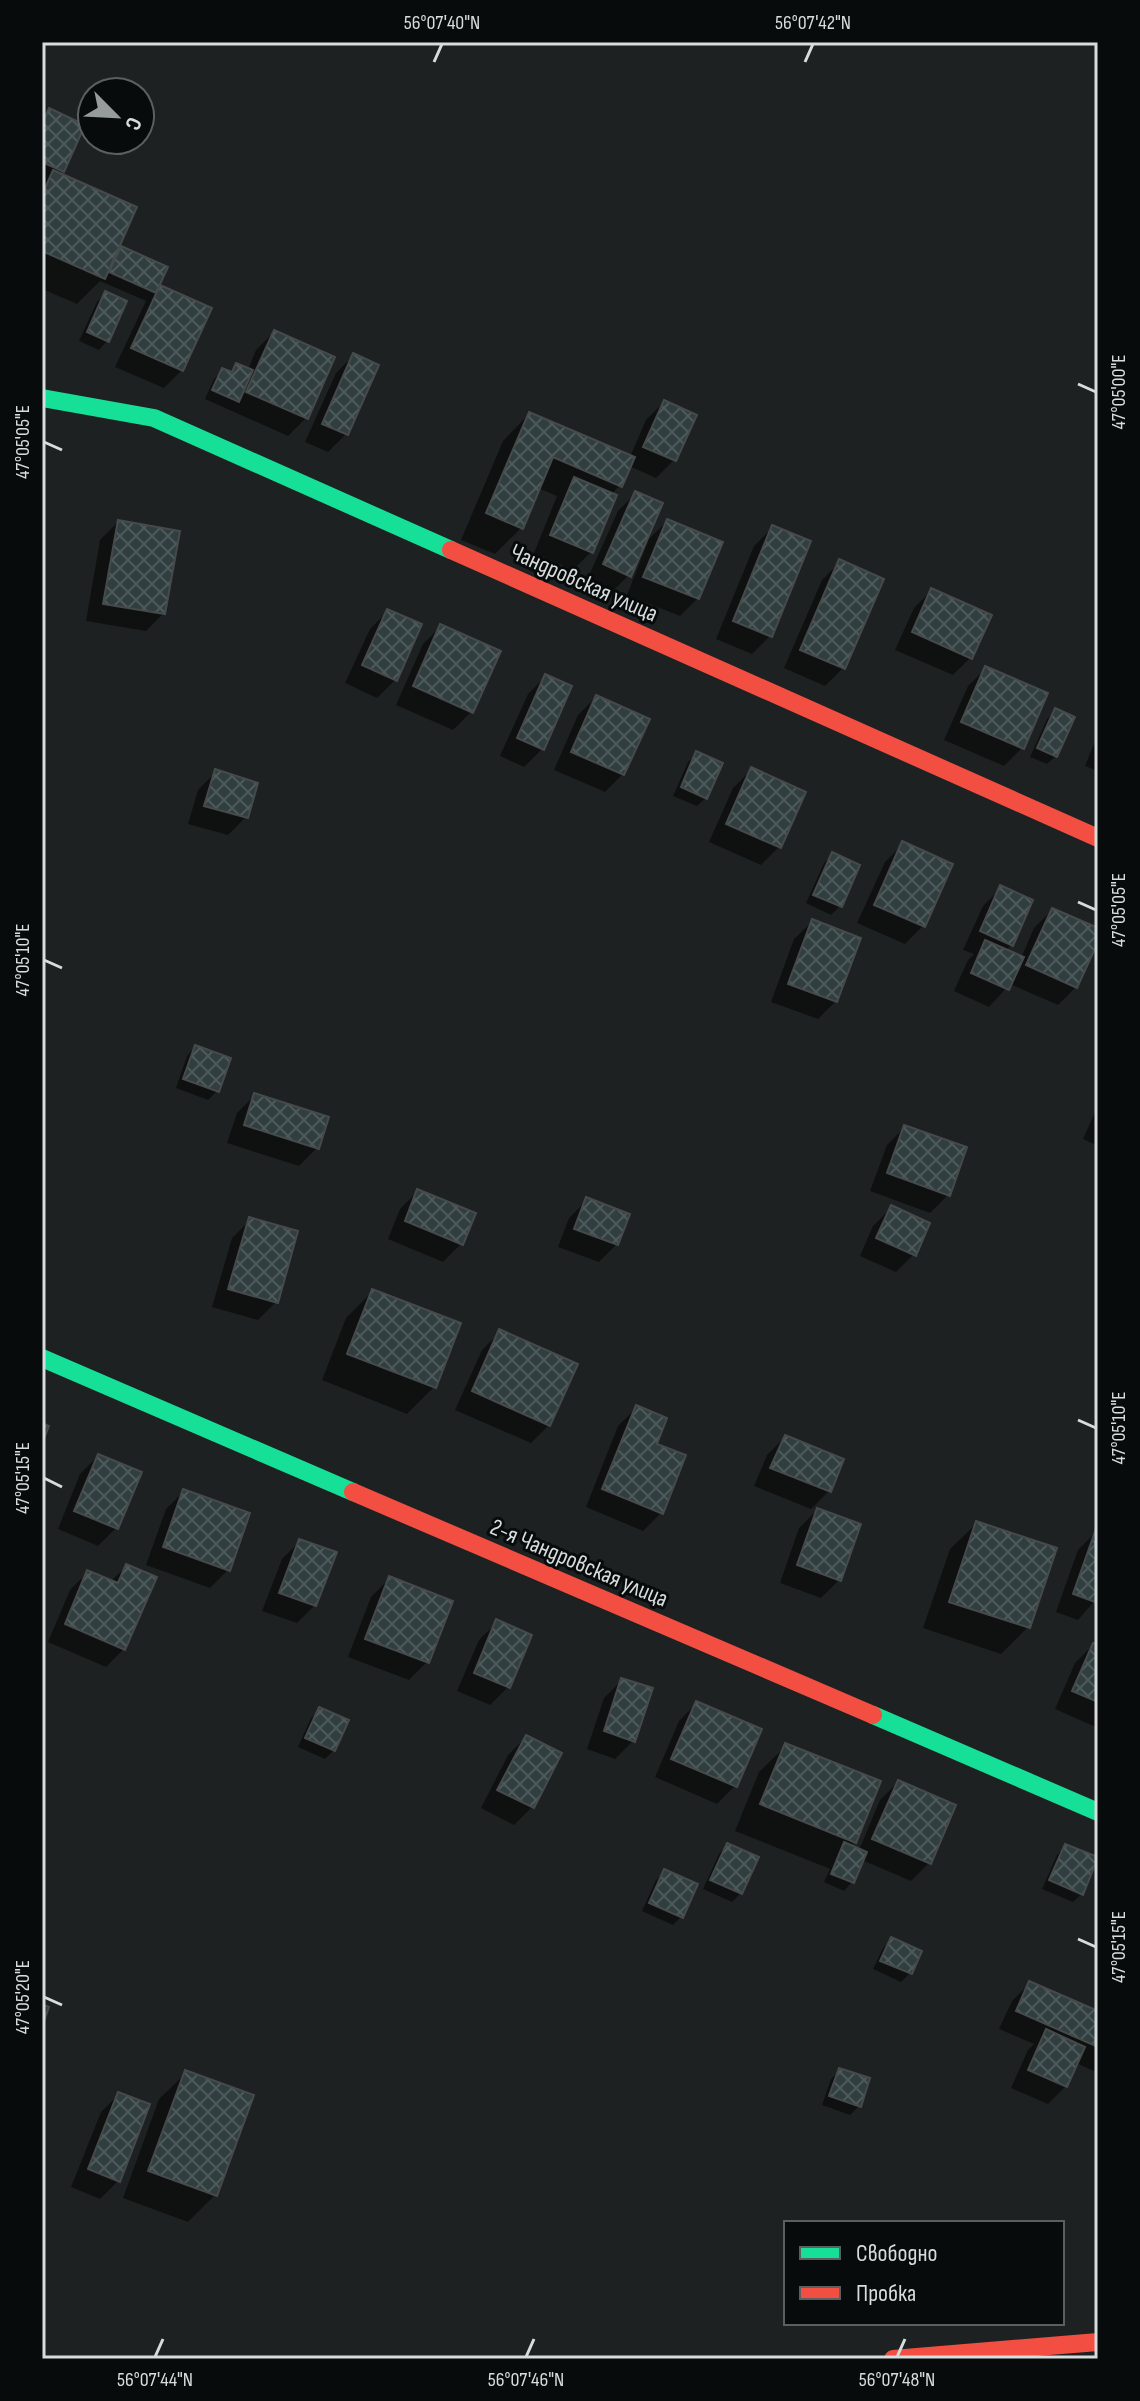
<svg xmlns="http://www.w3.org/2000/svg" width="1140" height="2401" font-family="'Sofia Sans Condensed',sans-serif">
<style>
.shadow{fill:#0007}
.building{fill:url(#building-cross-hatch);stroke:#474a4b;stroke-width:2}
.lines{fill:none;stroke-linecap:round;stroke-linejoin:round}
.fast{stroke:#16e098;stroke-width:18}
.jam{stroke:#f24e42;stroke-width:18}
.ticks{fill:none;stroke:#d7dcdc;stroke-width:3}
.labels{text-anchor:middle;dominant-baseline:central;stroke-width:6;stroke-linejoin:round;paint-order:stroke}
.street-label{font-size:24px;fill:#d7dcdc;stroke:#080b0b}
.neatline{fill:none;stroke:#d7dcdc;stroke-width:3}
.ticks-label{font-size:20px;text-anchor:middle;fill:#d7dcdc}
</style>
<defs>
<pattern id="building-cross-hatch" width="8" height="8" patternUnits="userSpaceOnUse" patternTransform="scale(2)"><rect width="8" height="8" fill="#303e3f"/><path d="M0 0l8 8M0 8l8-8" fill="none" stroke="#4d595a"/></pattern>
</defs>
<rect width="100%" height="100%" fill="#1d2121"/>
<path class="shadow" d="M50,111L63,171L59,174L113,257L121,249L157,286L209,309L182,370L164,388L115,367L146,301L100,281L77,304L42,289V118Z
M105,293L107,341L99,350L79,341L97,302Z
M274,332L333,358L306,418L288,436L205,399L214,379L223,370L228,373L236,365L248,370L256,350Z
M354,355L377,366L346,434L328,452L305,442L336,373Z
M664,402L674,460L656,478L629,466L620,485L611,495L591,552L573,570L534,553L557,496L538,488L521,528L495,554L461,540L503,441L529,414L630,457L646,420Z
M636,493L629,575L611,593L586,582L618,511Z
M667,521L698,598L680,616L627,595L649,539Z
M118,522L164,613L146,631L86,621L100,540Z
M772,528L770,636L752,654L716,639L754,546Z
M840,562L882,580L843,668L825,686L784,668L822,580Z
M932,590L971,657L953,675L895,650L914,608Z
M388,611L395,680L377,698L345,683L370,629Z
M441,626L471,712L453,730L396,705L423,644Z
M986,668L1022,748L1004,766L944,740L968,686Z
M546,676L542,749L524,767L500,756L528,694Z
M596,697L623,774L605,792L554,770L578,715Z
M1056,711V756L1047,764L1030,757L1047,719Z
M1098,734V771L1085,766Z
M697,754L706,798L697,806L673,796L688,762Z
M751,770L803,793L779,847L761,865L709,842L733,788Z
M216,772L256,784L246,817L228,835L188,824L198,790Z
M903,844L950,865L923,926L905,944L857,923L885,862Z
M832,855L840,906L831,915L806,903L824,863Z
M1001,888L1011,945L1005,951L1021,958L1034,928L1052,910L1098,931V937L1076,987L1058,1005L1010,984L989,1007L954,991L968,960L974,954L963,950L983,906Z
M812,922L836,1001L818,1019L771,1002L794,939Z
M195,1047L217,1091L208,1100L176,1088L187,1056Z
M255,1095L317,1148L299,1166L227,1143L237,1113Z
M1098,1105V1146L1083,1139Z
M905,1127L948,1195L930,1213L870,1191L887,1145Z
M418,1191L461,1244L443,1262L388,1239L400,1209Z
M587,1200L617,1244L599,1262L558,1247L569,1218Z
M891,1208L914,1254L896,1272L860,1256L873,1226Z
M250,1220L276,1302L258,1320L212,1307L232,1238Z
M373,1291L434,1387L407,1414L322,1380L346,1318Z
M500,1332L549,1425L531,1443L455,1410L482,1350Z
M636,1408L654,1445L661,1513L643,1531L586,1507L618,1426Z
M785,1437L842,1460L829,1491L811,1509L754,1486L767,1455Z
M98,1456L116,1528L98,1546L58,1529L80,1474Z
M184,1491L228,1570L210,1588L146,1565L166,1509Z
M817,1510L839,1580L821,1598L780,1583L799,1528Z
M977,1523L1028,1627L1001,1654L923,1628L950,1549Z
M1096,1532L1098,1597L1078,1620L1056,1612L1078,1550Z
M300,1541L315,1605L297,1623L262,1611L282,1559Z
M127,1566L124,1649L106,1667L48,1642L70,1590L88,1572L110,1582Z
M389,1579L427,1662L409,1680L348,1657L371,1597Z
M497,1622L508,1687L490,1705L457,1691L479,1640Z
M1093,1645L1098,1647V1728L1055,1709L1075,1663Z
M622,1680L633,1741L615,1759L587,1749L604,1698Z
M697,1703L735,1786L717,1804L655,1777L679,1721Z
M320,1709L334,1750L325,1759L298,1747L311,1718Z
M526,1737L560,1754L532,1807L514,1825L481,1808L508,1755Z
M786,1746L854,1841L850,1846L859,1850L880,1800L898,1782L929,1863L911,1881L862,1860L852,1882L844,1891L824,1882L830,1869L735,1831L759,1772Z
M727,1845L741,1893L732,1902L703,1889L719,1854Z
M1066,1846L1082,1894L1073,1902L1042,1889L1057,1855Z
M665,1871L681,1917L673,1925L642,1911L656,1880Z
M891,1940L919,1952L910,1973L901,1982L873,1969L883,1948Z
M1030,1983L1098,2014V2068L1094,2071L1076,2063L1066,2086L1048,2104L1011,2088L1028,2050L1034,2044L999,2029L1012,2001Z
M840,2070L859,2106L850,2115L822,2105L831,2079Z
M186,2073L251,2097L215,2195L188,2222L123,2198L159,2099Z
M119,2094L118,2181L100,2199L71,2187L101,2112Z"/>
<path class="building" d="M49,108L85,125L64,172L42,162V124Z
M53,170L137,207L105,279L42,251V195Z
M121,246L168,267L156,293L109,272Z
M160,285L212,308L183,371L131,348Z
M105,291L127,301L109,342L87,332Z
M274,330L335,357L308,419L246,392Z
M353,353L379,365L348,435L322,424Z
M236,363L253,370L239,402L212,390L222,368L232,372Z
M664,400L697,415L676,461L643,447Z
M529,412L635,457L622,487L553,457L523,529L486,513Z
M574,477L617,495L593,553L550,535Z
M635,491L663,503L631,577L603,564Z
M667,519L723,542L699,599L643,577Z
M118,520L180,531L165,614L103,604Z
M772,525L811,541L772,637L733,621Z
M839,559L884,579L845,669L800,650Z
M931,588L992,615L972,659L912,632Z
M387,609L422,624L397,681L362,665Z
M440,624L501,651L473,713L413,686Z
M985,666L1048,693L1024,749L961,722Z
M545,674L572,686L544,750L517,738Z
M596,695L650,719L624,775L571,752Z
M1055,708L1075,717L1057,757L1037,748Z
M696,751L723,763L707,799L681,787Z
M751,767L806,792L781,848L726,824Z
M215,769L258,783L248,818L204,806Z
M902,841L953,864L925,927L874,905Z
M832,852L860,865L842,907L813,895Z
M1000,885L1033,900L1013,946L980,931Z
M1052,908L1098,928V942L1077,988L1026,965Z
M812,919L861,938L837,1002L788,984Z
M985,940L1024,957L1009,990L971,973Z
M195,1045L231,1058L219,1092L183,1079Z
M254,1093L329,1117L319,1149L244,1125Z
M904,1125L967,1147L950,1196L887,1173Z
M417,1189L476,1213L463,1245L405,1221Z
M586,1197L630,1214L618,1245L574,1229Z
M891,1205L930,1223L916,1256L876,1238Z
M249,1217L298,1231L278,1303L228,1289Z
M372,1289L461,1323L436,1388L347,1354Z
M499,1329L578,1364L550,1426L472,1391Z
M636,1405L667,1418L657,1444L686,1455L663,1514L602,1489Z
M42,1423L49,1426L42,1443Z
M785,1435L844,1459L831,1492L770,1468Z
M98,1454L142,1472L118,1529L74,1511Z
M183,1489L250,1513L230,1571L163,1547Z
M817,1508L861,1524L841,1581L797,1565Z
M976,1521L1057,1548L1030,1628L949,1602Z
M1096,1529L1098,1530V1603L1073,1594Z
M299,1539L337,1552L316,1606L279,1593Z
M126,1564L157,1577L125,1650L65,1624L87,1570L118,1583Z
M389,1576L453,1601L429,1663L365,1639Z
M496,1619L532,1635L510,1688L474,1673Z
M1093,1643L1098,1645V1702L1072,1691Z
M621,1678L653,1688L635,1742L604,1731Z
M696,1701L762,1729L737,1787L671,1759Z
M319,1707L349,1720L335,1751L305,1738Z
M526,1735L562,1753L534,1808L497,1790Z
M785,1743L881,1781L856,1843L760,1804Z
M898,1780L956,1805L931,1864L872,1839Z
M844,1842L867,1852L854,1883L831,1874Z
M727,1843L759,1857L742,1894L710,1880Z
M1065,1844L1098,1857L1083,1895L1049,1880Z
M664,1869L698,1884L683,1918L649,1903Z
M891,1937L922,1951L912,1974L880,1961Z
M1029,1981L1098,2011V2047L1016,2011Z
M42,2004L49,2007L42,2027Z
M1046,2029L1085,2047L1067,2087L1028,2070Z
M839,2068L870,2078L861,2107L829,2096Z
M185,2070L254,2095L217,2196L148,2171Z
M118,2092L150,2104L120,2182L88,2169Z"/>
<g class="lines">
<path class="fast" d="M42,398L154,418L451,550
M42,1358L353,1492
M873,1715L1098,1812"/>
<path class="jam" d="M451,550L1098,838
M353,1492L873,1715
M893,2359L1098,2342"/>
</g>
<path class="ticks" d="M434,62L442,44M805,62L813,44M1078,384L1096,392M44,442L62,450M1078,902L1096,910M44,960L62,968M1078,1420L1096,1428M44,1478L62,1487M1078,1939L1096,1947M44,1997L62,2005M155,2357L163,2339M526,2357L534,2339M897,2357L905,2339"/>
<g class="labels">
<g class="street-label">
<text transform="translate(584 583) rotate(24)">Чандровская улица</text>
<text transform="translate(579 1563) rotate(23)">2-я Чандровская улица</text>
</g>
</g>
<rect width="1140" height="2401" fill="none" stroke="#080b0b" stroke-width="88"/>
<rect x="784" y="2221" width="280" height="104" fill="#080b0b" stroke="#5b5f5f" stroke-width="2"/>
<rect x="800" y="2247" width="40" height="12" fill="#16e098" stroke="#5b5f5f" stroke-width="2"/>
<text x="856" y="2261" font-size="24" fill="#d7dcdc">Свободно</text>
<rect x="800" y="2287" width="40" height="12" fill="#f24e42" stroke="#5b5f5f" stroke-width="2"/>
<text x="856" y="2301" font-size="24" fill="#d7dcdc">Пробка</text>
<g transform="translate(116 116) rotate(114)"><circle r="38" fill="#080b0b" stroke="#5b5f5f" stroke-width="2"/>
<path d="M0-6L14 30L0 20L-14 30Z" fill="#969b9b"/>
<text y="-12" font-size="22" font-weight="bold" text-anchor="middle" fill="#d7dcdc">С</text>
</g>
<rect x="44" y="44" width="1052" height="2313" class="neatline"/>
<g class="ticks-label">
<text x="442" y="29">56°07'40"N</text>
<text x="813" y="29">56°07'42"N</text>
<text transform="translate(1118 392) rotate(-90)" y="7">47°05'00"E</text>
<text transform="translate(22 442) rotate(-90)" y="7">47°05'05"E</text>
<text transform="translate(1118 910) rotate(-90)" y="7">47°05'05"E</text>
<text transform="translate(22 960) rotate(-90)" y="7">47°05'10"E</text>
<text transform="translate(1118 1428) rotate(-90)" y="7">47°05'10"E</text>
<text transform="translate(22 1478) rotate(-90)" y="7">47°05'15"E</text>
<text transform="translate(1118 1947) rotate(-90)" y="7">47°05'15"E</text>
<text transform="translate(22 1997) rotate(-90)" y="7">47°05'20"E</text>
<text x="155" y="2386">56°07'44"N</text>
<text x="526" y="2386">56°07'46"N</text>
<text x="897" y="2386">56°07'48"N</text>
</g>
</svg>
